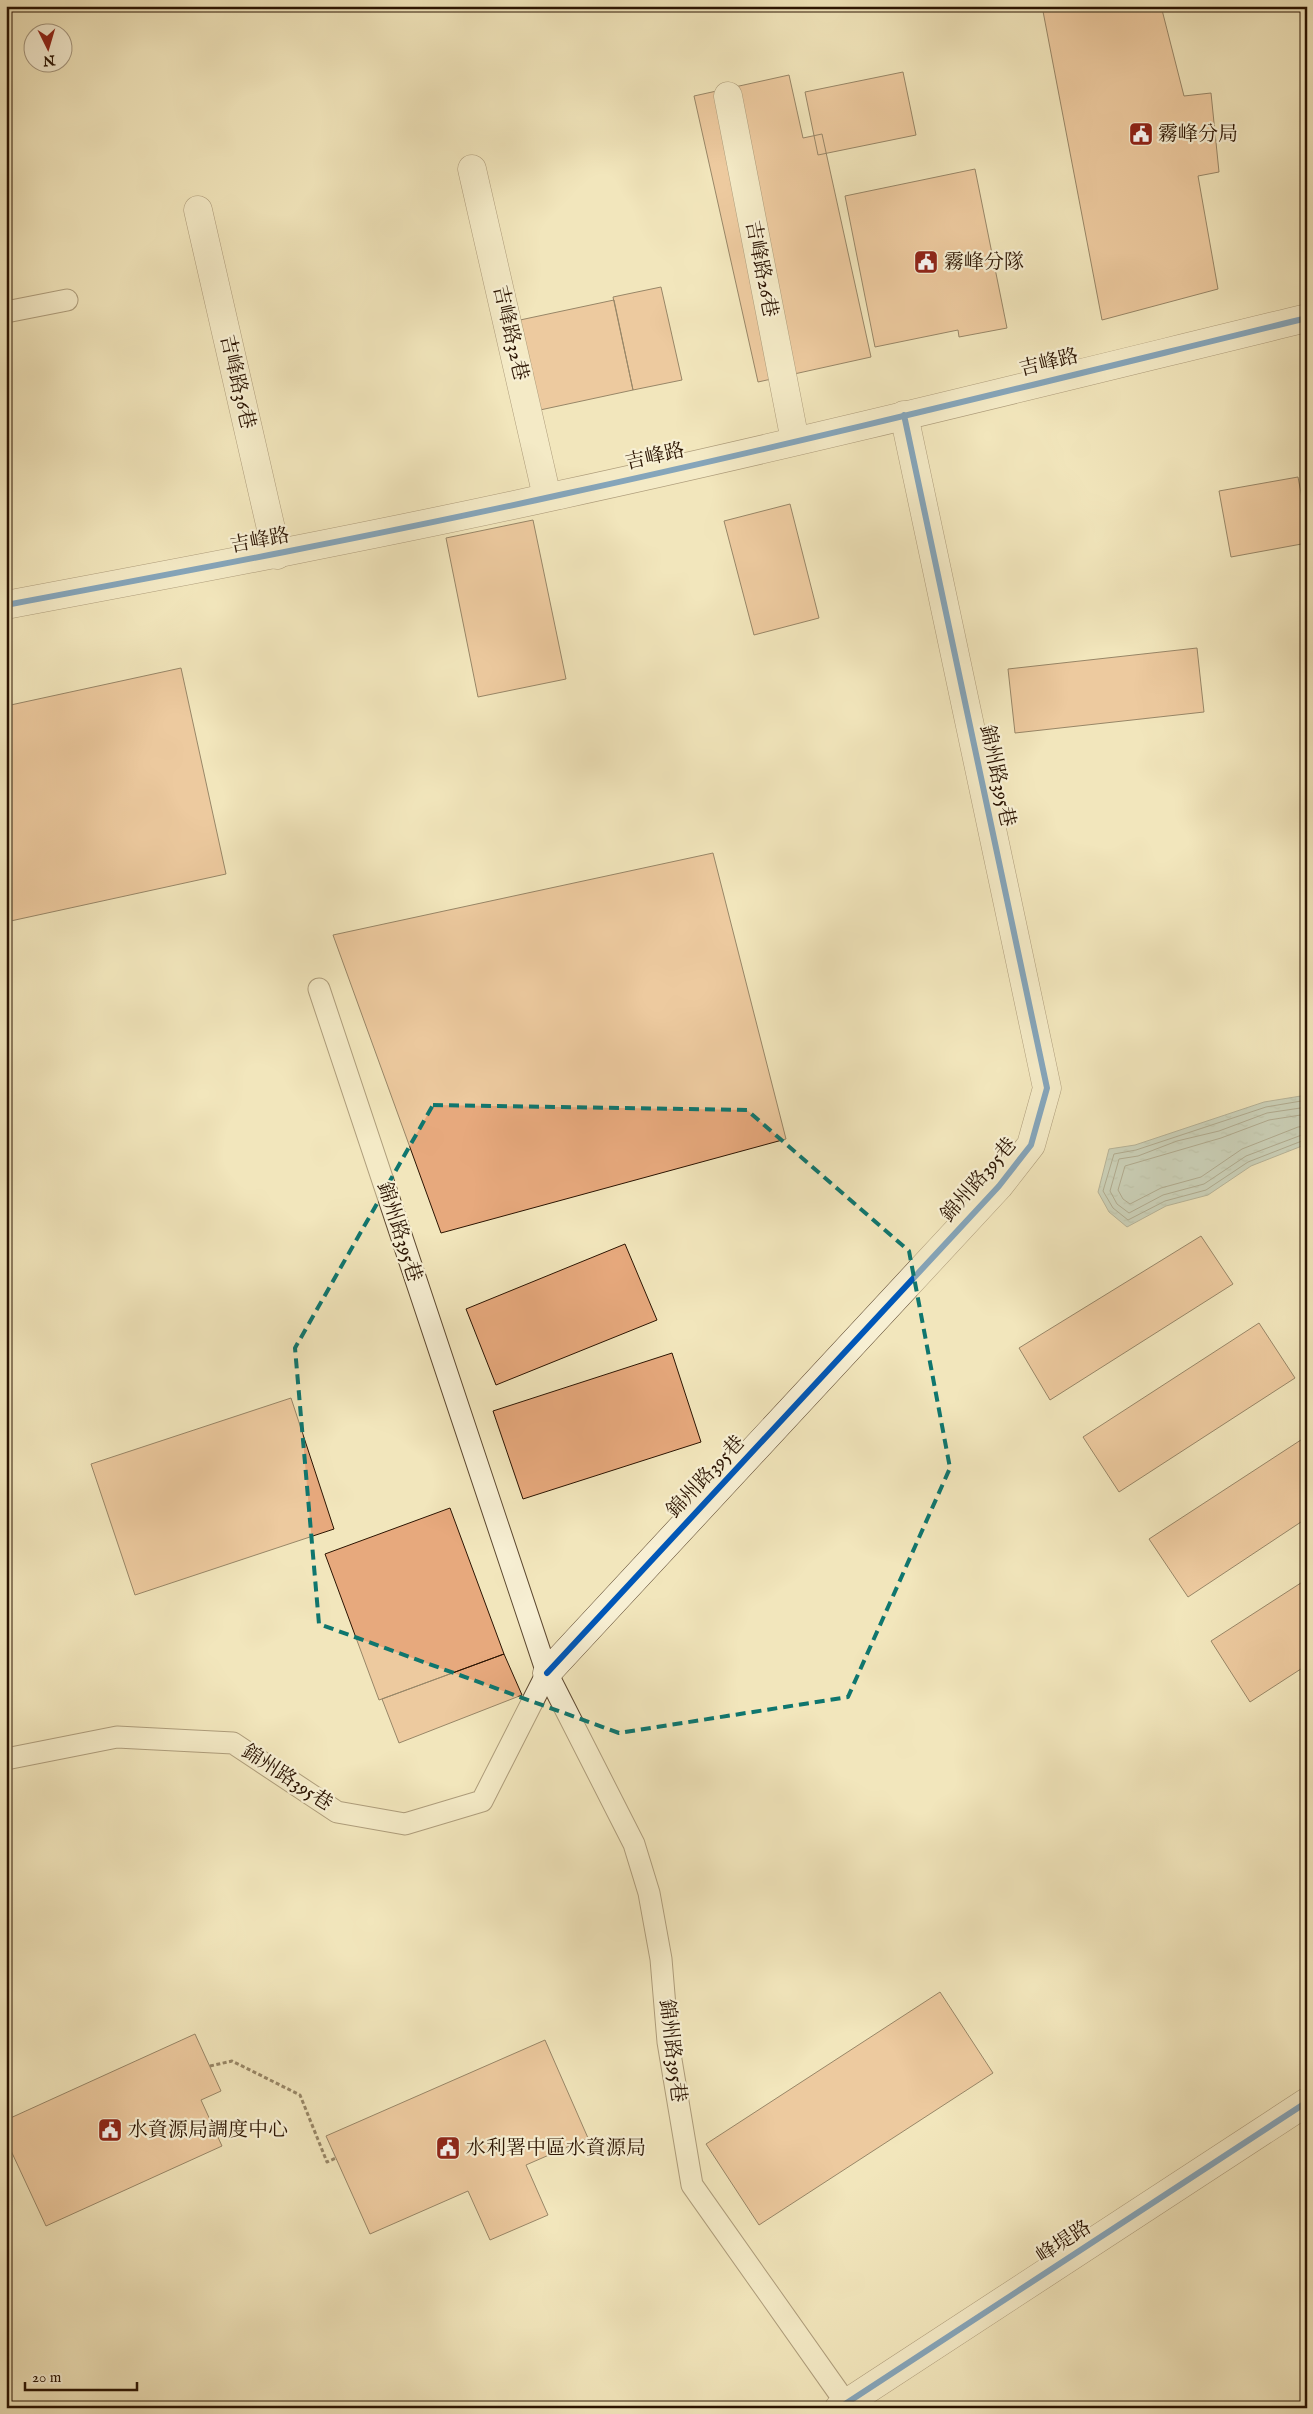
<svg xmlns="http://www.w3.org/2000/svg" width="1313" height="2414" font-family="'IM FELL English','Noto Serif TC',serif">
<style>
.water{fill:url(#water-ripples);stroke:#717970}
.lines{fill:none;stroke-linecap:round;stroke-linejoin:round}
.shore{stroke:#65685e;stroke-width:1}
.building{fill:#e7a97d;stroke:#2b1402}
.service-casing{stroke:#5d4830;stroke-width:23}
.minor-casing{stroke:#5d4830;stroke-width:29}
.tertiary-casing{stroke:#5d4830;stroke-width:29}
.path{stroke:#2b1402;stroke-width:3;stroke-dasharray:4 2.5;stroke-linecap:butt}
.service{stroke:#f7efd3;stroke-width:21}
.minor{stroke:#f7efd3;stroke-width:28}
.tertiary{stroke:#f7efd3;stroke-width:28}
.cycleway-casing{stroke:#f7efd3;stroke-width:9}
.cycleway{stroke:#0057b8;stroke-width:6}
.marked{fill:none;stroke:#0f766e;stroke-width:4;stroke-dasharray:10 6;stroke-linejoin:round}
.labels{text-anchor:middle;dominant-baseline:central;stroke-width:4.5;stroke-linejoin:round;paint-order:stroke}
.poi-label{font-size:20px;fill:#2b1402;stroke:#f7efd3;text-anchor:start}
.street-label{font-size:20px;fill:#2b1402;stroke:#f7efd3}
</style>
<defs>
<pattern id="water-ripples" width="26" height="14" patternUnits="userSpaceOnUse" patternTransform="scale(1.25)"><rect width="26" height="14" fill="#9fbdba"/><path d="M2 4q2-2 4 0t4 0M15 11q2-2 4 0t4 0" fill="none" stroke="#89a29e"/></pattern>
</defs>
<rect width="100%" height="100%" fill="#f2e6bc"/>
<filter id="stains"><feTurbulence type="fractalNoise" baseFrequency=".004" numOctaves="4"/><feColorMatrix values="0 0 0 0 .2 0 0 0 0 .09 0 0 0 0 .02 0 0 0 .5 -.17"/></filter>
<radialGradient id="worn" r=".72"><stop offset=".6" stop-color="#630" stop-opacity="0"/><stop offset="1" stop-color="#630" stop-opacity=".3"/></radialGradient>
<path class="water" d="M1307,1095V1144L1251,1166L1208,1195L1166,1206L1127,1227L1109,1212L1098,1192L1109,1149L1135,1145L1264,1102Z"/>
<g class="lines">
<path class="shore" d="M1307,1100L1266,1107L1136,1150L1114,1154L1103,1191L1113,1208L1128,1220L1165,1201L1206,1190L1248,1162L1307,1139
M1307,1107L1267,1113L1219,1131L1177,1141L1138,1156L1119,1159L1110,1191L1117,1204L1129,1213L1163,1195L1204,1184L1246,1156L1307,1133
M1307,1114L1269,1120L1221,1138L1125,1166L1118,1190L1123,1199L1130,1204L1161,1188L1201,1177L1242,1149L1298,1127L1307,1126"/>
</g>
<path class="building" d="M1042,6H1161L1184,96L1211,93L1219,172L1198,176L1218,289L1102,320Z
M903,72L916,135L818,155L805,92Z
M789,75L803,138L822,134L871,357L758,382L694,96Z
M975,169L1007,328L959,337L958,330L875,347L845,196Z
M661,287L682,380L633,390L613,297Z
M614,300L633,390L540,410L520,320Z
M1298,477L1307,525V543L1231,557L1219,491Z
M790,504L819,618L754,635L724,521Z
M533,520L566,679L478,697L446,538Z
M1197,648L1204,712L1015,733L1008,669Z
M181,668L226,874L6,922V706Z
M713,853L786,1139L441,1233L333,935Z
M1201,1236L1233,1284L1050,1400L1019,1348Z
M625,1244L657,1320L496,1385L466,1309Z
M1259,1323L1295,1378L1119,1492L1083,1437Z
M672,1353L701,1442L523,1499L493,1411Z
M291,1398L334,1529L135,1595L91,1464Z
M1307,1436V1518L1188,1597L1149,1539Z
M450,1508L504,1654L379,1700L325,1554Z
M1307,1579V1665L1250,1702L1211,1641Z
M504,1654L522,1695L399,1743L382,1699Z
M940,1992L993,2073L759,2225L706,2144Z
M195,2034L221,2091L201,2100L222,2146L46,2226L6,2140V2120Z
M545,2040L588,2138L526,2165L548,2215L490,2240L468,2191L370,2234L326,2136Z"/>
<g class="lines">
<defs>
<path id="service" d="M6,312L67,300
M547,1673L634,1844L649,1893L661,1959L668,2042L692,2185L846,2403
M6,1759L117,1737L233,1743L337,1812L405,1824L482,1801L547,1673L319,989"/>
<path id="minor" d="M728,96L795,441
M472,169L547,497
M198,210L277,555
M547,1673L999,1186L1031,1145L1047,1088L904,415
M839,2408L1307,2102"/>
<path id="tertiary" d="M6,605C193,570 379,535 564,494C813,440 1060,378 1307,318"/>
</defs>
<use href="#service" class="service-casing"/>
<use href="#minor" class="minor-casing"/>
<use href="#tertiary" class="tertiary-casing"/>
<path class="path" d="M210,2066L232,2061L300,2095L327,2162L336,2158"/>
<use href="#service" class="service"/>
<use href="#minor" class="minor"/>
<use href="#tertiary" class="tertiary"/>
<defs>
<path id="cycleway" d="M6,605C193,570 379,535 564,494C813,440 1060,378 1307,318
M547,1673L999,1186L1031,1145L1047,1088L904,415
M839,2408L1307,2102"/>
</defs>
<use href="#cycleway" class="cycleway-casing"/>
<use href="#cycleway" class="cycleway"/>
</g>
<path d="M0 0H1313V2414H0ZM433,1105L747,1110L909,1251L950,1468L848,1697L619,1733L319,1624L295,1348Z" fill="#f2e6bc" fill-opacity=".55" fill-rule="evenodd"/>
<path class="marked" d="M433,1105L747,1110L909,1251L950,1468L848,1697L619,1733L319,1624L295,1348Z"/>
<defs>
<symbol id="civic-square" viewBox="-11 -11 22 22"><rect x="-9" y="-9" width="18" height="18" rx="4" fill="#8f2418" stroke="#f7efd3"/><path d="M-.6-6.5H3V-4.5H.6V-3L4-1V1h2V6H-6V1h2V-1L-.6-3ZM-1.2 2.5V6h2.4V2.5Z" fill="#fff"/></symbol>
</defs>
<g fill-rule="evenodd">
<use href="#civic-square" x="1127" y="120" width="28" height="28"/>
<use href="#civic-square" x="912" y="248" width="28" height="28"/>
<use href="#civic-square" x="96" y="2116" width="28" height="28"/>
<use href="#civic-square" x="434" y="2134" width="28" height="28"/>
</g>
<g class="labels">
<g class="poi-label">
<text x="1158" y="134">霧峰分局</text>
<text x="944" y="262">霧峰分隊</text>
<text x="128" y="2130">水資源局調度中心</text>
<text x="466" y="2148">水利署中區水資源局</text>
</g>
<g class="street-label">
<text transform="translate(761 269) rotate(79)">吉峰路26巷</text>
<text transform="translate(510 333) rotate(77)">吉峰路32巷</text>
<text transform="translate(1049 363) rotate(-14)">吉峰路</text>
<text transform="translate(237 382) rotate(77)">吉峰路36巷</text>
<text transform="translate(655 457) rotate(-13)">吉峰路</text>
<text transform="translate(260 541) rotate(-11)">吉峰路</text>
<text transform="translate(997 776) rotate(78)">錦州路395巷</text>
<text transform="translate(979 1180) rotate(-49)">錦州路395巷</text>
<text transform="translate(399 1232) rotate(72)">錦州路395巷</text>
<text transform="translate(706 1477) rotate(-47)">錦州路395巷</text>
<text transform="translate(287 1778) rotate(33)">錦州路395巷</text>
<text transform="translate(672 2051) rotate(83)">錦州路395巷</text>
<text transform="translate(1064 2242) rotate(-33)">峰堤路</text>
</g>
</g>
<rect width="1313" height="2414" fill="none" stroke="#f2e6bc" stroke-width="25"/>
<rect x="8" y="8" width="1298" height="2399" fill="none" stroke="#2b1402" stroke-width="2.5"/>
<rect x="12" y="12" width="1288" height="2389" fill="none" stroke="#2b1402"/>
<g transform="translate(48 48) rotate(175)"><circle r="24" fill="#f7efd3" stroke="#a5977f"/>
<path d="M0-4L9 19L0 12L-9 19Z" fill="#8f2418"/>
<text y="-8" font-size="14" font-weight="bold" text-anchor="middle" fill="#2b1402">N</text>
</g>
<path d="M25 2382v8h112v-8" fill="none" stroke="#2b1402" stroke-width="2.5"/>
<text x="32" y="2382" font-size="15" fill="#2b1402" stroke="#f7efd3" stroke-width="4" paint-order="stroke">20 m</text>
<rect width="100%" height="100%" filter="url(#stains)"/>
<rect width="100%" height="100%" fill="url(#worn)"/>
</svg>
